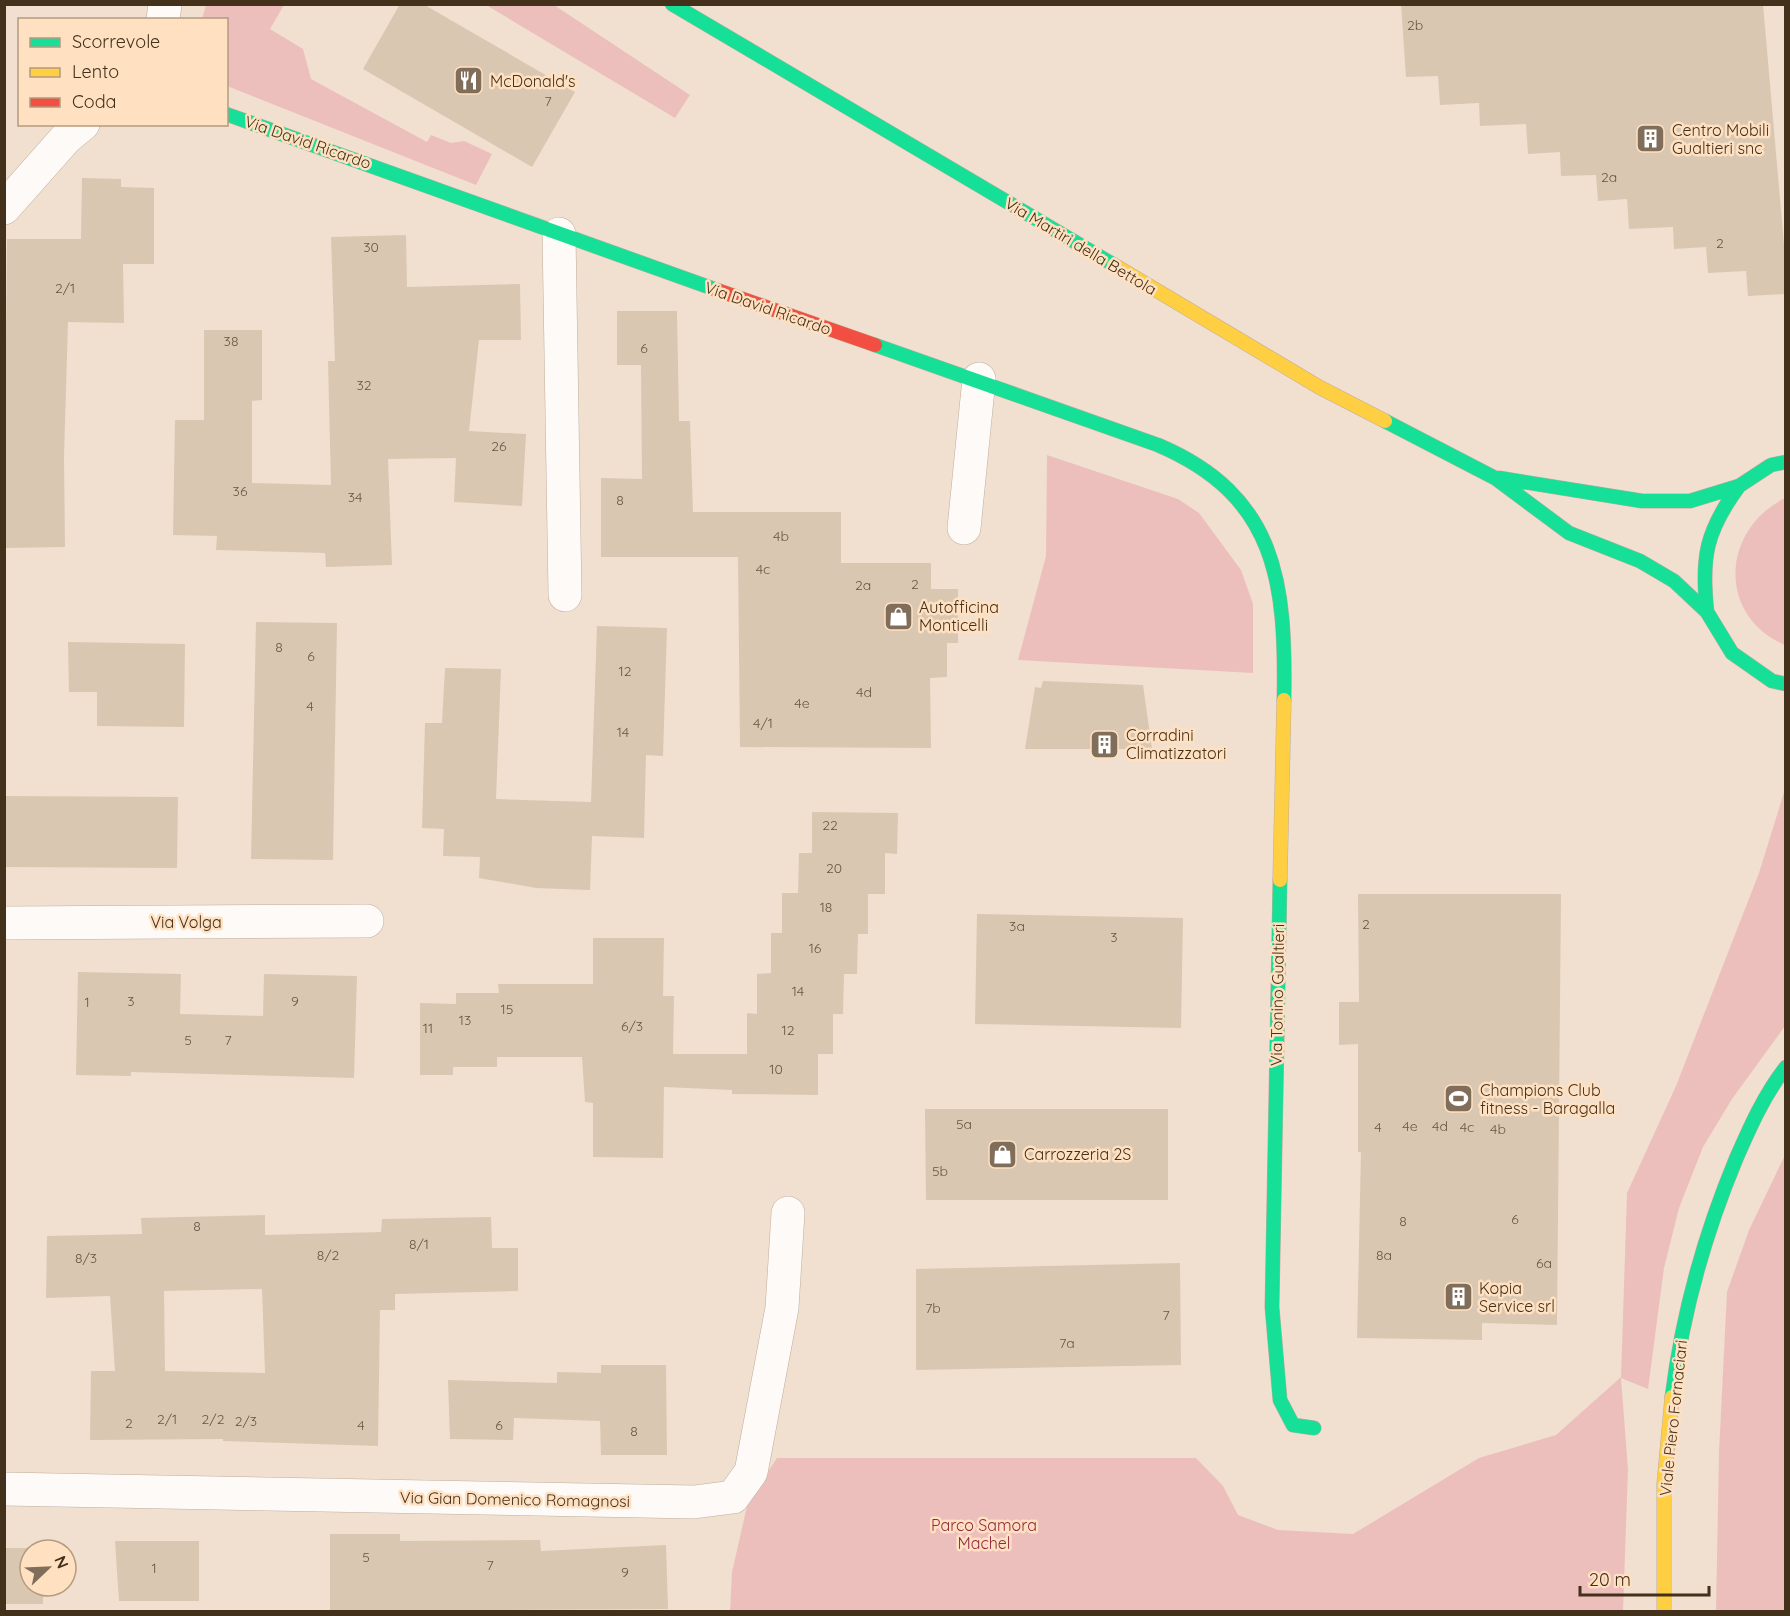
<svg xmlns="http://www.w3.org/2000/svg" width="1790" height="1616" font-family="Quicksand,sans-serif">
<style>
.green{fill:#ecbfbd}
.building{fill:#dac7b2;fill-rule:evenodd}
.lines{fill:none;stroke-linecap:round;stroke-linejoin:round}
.street-casing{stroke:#bfae9d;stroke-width:34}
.fast-casing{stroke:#bfae9d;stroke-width:15}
.slow-casing{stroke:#bfae9d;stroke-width:15}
.jam-casing{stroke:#bfae9d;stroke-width:15}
.street{stroke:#fdfaf8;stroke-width:33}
.fast{stroke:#16e098;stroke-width:14}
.slow{stroke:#ffcf43;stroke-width:14}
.jam{stroke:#f24e42;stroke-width:14}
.labels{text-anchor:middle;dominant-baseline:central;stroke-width:5;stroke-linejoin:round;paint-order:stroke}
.number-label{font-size:14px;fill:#6a5641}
.poi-label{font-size:16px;fill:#44311b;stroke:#ffe1c1;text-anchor:start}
.street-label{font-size:16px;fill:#44311b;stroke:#ffe1c1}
.park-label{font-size:16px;fill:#912744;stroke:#ffe1c1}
</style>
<rect width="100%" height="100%" fill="#f1e0cf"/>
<path class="green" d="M206,5H284L270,29L303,49L311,79L427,142L431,135L451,143L464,141L492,154L476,185L227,86L226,20L202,19Z
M486,5H554L690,95L675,118Z
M1047,455L1178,499L1199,513L1241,570L1253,604V673L1018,660L1046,556Z
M1785,498V645C1717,616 1721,530 1785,498Z
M1785,789V1026L1732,1099L1703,1147L1679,1208L1664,1268L1648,1389L1621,1378L1628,1470L1623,1611L730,1612L732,1572L748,1502L777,1458H1196L1223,1486L1238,1515L1278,1530L1353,1534L1479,1458L1556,1435L1621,1377L1627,1193L1676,1086L1759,873Z
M1785,1155V1611H1716L1719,1452L1727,1292L1749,1230Z"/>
<path class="building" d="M400,4H423L575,92L532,167L363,69Z
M1401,4H1763L1785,256V294L1748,296L1746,271L1708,273L1706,247L1674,249L1673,227L1629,229L1627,199L1598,201L1596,175L1561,176L1560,152L1528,154L1526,124L1480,126L1479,103L1440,105L1438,76L1406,77Z
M82,178L121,179V187L154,188V264H123L124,323L68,322L64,457L65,547L4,548L7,239H81Z
M406,235L407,287L520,284L521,340H479L469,431L526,434L522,506L454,502L456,458L388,459L392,565L326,567L325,553L216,550L217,536L173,535L175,420H204V330H262V400L252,401V483L331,485L328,361H335L331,237Z
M617,311H677L679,421H690L693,512H841V563H931V589H958V643H947V677L930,678L931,748L740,747L738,557H601V478L642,479L641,365H617Z
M256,622L337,623L333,860L251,859Z
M597,626L667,628L663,756L646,755L644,838L592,836L590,890L536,888L479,878L480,857L443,856L444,829L422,828L425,723H442L445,668L501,669L496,799L591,802Z
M68,642L185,644L184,727L97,726V692H69Z
M1043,681L1143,685L1152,749H1025L1035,687L1041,688Z
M4,796L178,797L177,868L4,867Z
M812,812L898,813L897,854L885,853V894H868V934H858L857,974H844L843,1014H833V1054H818V1095L732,1094V1090L664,1087L663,1158L593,1157V1103L585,1102L582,1057H497V1067H453V1075H420V1003L456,1004V993H499L498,984H593V938H664L663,996H674L673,1054H747V1013L757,1014V974L771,973V933H782V893H798L799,853H812Z
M1358,894H1561L1557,1325L1482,1323V1340L1357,1338L1361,1152H1358V1044L1339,1045V1002H1359Z
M977,914L1183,918L1181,1028L975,1024Z
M78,972L181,974L180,1014L263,1016L264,974L357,976L354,1078L131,1072V1076L76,1075Z
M925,1109H1168V1200H926Z
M265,1215V1235L381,1232L382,1219L491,1217L492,1248H518V1291L395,1294V1310H380L378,1446L223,1441V1439L90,1440L91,1371H115L110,1296L46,1298L47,1236L142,1234L141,1218ZM262,1289L265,1373L165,1371L164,1291Z
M1180,1263L1181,1365L916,1370V1269Z
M601,1365H666L667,1455H601L600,1421L514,1418L513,1440L450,1439L448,1380L557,1383V1372L601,1373Z
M330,1534H400V1541L540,1540L541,1551L666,1545L668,1609L330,1611Z
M115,1541H199V1601H119Z
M4,1548H42L30,1550V1586H43V1604H4Z"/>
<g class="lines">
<defs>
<path id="street" d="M163,20L165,4
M4,208L66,138L83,124
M559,234L565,595
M964,528L979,379
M4,923L367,921
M4,1489L694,1502L733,1497L751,1472L782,1308L788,1213"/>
<path id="fast" d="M672,4L1114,265
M226,114L717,290
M875,345L1158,445C1278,496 1286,584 1284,700
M1385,421L1495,478L1569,533L1640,561L1674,581L1707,612L1732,653L1772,681L1786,684
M1499,478L1642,501H1690L1739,486L1771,465L1786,462
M1707,612C1701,557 1706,531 1739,486
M1280,880L1272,1307L1280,1400L1293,1425L1314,1428
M1672,1397C1682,1315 1704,1236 1736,1159C1750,1127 1764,1095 1786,1067"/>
<path id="slow" d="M1114,265L1319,387L1385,421
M1280,880L1284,700
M1664,1612V1484L1672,1397"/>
<path id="jam" d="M717,290L875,345"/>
</defs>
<use href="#street" class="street-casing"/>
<use href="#fast" class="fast-casing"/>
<use href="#slow" class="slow-casing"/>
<use href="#jam" class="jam-casing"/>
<use href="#street" class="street"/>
<use href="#fast" class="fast"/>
<use href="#slow" class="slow"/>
<use href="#jam" class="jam"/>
</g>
<defs>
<symbol id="restaurant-square" viewBox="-11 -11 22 22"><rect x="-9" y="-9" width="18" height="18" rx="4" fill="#816e5a" stroke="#ffe1c1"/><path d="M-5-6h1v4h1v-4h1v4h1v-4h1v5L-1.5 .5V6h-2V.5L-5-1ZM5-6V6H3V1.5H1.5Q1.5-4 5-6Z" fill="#fff"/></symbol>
<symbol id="building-square" viewBox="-11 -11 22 22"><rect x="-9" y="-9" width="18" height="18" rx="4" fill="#816e5a" stroke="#ffe1c1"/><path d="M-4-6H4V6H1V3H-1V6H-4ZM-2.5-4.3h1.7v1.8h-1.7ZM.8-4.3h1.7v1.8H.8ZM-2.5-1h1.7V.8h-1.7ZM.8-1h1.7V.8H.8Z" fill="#fff"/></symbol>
<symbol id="shop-square" viewBox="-11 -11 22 22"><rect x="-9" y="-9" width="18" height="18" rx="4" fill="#816e5a" stroke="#ffe1c1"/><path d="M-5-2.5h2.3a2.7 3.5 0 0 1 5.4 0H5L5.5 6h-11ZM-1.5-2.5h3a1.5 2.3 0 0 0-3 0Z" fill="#fff"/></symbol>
<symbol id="stadium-square" viewBox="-11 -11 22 22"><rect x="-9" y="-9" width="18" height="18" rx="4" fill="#816e5a" stroke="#ffe1c1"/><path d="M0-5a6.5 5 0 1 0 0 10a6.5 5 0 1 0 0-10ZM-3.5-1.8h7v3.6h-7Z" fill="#fff"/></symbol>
</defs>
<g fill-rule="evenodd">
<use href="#restaurant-square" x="452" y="64" width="33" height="33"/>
<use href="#building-square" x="1634" y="122" width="33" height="33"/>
<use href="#shop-square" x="882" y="600" width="33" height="33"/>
<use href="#building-square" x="1088" y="728" width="33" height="33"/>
<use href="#stadium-square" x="1442" y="1082" width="33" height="33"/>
<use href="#shop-square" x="986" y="1138" width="33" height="33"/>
<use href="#building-square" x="1442" y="1280" width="33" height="33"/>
</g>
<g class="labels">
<g class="number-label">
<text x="1415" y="25">2b</text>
<text x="548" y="101">7</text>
<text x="1609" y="177">2a</text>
<text x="1720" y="243">2</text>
<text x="371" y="247">30</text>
<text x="65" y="288">2/1</text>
<text x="231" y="341">38</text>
<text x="644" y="348">6</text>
<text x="364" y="385">32</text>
<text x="499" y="446">26</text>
<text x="240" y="491">36</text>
<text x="355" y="497">34</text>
<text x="620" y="500">8</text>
<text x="781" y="536">4b</text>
<text x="763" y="569">4c</text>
<text x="915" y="584">2</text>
<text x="863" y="585">2a</text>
<text x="279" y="647">8</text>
<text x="311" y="656">6</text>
<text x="625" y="671">12</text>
<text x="864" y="692">4d</text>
<text x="802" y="703">4e</text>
<text x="310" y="706">4</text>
<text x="763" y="723">4/1</text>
<text x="623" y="732">14</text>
<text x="830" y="825">22</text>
<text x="834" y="868">20</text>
<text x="826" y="907">18</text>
<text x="1366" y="924">2</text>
<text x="1017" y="926">3a</text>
<text x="1114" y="937">3</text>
<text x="815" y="948">16</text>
<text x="798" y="991">14</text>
<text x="131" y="1001">3</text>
<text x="295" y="1001">9</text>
<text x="87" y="1002">1</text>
<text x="507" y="1009">15</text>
<text x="465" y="1020">13</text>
<text x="632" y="1026">6/3</text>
<text x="428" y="1028">11</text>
<text x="788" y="1030">12</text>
<text x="188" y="1040">5</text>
<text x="228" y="1040">7</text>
<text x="776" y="1069">10</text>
<text x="964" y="1124">5a</text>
<text x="1410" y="1126">4e</text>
<text x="1440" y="1126">4d</text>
<text x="1378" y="1127">4</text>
<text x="1467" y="1127">4c</text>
<text x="1498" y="1129">4b</text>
<text x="940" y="1171">5b</text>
<text x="1515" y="1219">6</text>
<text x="1403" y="1221">8</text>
<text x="197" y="1226">8</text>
<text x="419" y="1244">8/1</text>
<text x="328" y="1255">8/2</text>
<text x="1384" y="1255">8a</text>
<text x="86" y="1258">8/3</text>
<text x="1544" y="1263">6a</text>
<text x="933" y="1308">7b</text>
<text x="1166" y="1315">7</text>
<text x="1067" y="1343">7a</text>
<text x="167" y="1419">2/1</text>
<text x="213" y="1419">2/2</text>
<text x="246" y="1421">2/3</text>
<text x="129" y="1423">2</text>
<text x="361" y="1425">4</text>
<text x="499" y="1425">6</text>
<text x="634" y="1431">8</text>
<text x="366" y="1557">5</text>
<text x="490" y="1565">7</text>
<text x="154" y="1568">1</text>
<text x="625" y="1572">9</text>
</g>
<g class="poi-label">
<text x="490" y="81">McDonald's</text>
<text x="1672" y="130">Centro Mobili<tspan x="1672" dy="18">Gualtieri snc</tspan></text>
<text x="919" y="607">Autofficina<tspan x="919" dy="18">Monticelli</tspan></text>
<text x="1126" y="735">Corradini<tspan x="1126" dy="18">Climatizzatori</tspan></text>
<text x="1480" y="1090">Champions Club<tspan x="1480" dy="18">fitness - Baragalla</tspan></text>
<text x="1024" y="1154">Carrozzeria 2S</text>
<text x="1479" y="1288">Kopia<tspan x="1479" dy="18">Service srl</tspan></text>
</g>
<g class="street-label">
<text transform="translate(308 142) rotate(19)">Via David Ricardo</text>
<text transform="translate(1081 246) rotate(31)">Via Martiri della Bettola</text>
<text transform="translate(768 308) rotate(19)">Via David Ricardo</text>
<text x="186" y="922">Via Volga</text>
<text transform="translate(1277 995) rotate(-89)">Via Tonino Gualtieri</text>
<text transform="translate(1673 1418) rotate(-84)">Viale Piero Fornaciari</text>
<text transform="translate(515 1499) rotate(1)">Via Gian Domenico Romagnosi</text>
</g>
<g class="park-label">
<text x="984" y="1525">Parco Samora<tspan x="984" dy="18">Machel</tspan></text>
</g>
</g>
<rect width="1790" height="1616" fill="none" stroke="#44311b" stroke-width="12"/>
<rect x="18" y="18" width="210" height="108" fill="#ffe1c1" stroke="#b49b7f" stroke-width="1.5"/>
<rect x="30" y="38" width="30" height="9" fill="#16e098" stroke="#b49b7f" stroke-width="1.5"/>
<text x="72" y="48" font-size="18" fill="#44311b">Scorrevole</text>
<rect x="30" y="68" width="30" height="9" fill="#ffcf43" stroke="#b49b7f" stroke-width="1.5"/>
<text x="72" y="78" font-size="18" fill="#44311b">Lento</text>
<rect x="30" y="98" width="30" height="9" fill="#f24e42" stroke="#b49b7f" stroke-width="1.5"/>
<text x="72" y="108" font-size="18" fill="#44311b">Coda</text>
<g transform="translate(48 1568) rotate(67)"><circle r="28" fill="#ffe1c1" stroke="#b49b7f" stroke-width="1.5"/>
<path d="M0-4.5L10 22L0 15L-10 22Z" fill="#816e5a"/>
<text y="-9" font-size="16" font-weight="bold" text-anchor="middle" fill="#44311b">N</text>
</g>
<path d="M1580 1586v9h129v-9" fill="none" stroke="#44311b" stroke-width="3"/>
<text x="1589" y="1586" font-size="18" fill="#44311b" stroke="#ffe1c1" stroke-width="4.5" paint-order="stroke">20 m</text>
</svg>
